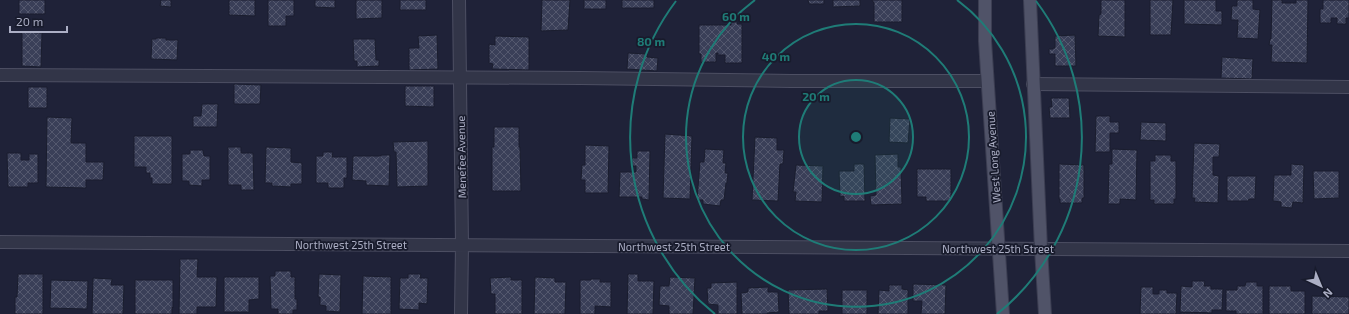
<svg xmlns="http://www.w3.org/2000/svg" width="1349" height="314" font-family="'Exo 2',sans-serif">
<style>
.building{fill:url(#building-cross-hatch);stroke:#1a1d2e}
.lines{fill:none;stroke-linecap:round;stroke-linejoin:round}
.minor-casing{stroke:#4d4f63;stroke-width:14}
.major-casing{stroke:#3c3e52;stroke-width:14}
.minor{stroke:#323548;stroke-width:12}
.major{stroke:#505368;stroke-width:12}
.ring{fill:none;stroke:#1f7c77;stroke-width:2}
.labels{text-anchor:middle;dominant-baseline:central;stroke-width:3.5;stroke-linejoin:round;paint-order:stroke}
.street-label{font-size:11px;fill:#acafc5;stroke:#181b2c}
.centre{fill:#1f7c77;stroke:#181b2c;stroke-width:2}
.ring-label{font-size:12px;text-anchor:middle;font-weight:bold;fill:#1f7c77;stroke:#181b2c;stroke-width:3.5;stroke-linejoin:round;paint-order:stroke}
</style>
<defs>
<pattern id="building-cross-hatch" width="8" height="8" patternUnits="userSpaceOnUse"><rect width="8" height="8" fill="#3a3f58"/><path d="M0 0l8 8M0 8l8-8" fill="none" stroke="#54586e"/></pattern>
</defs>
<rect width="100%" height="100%" fill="#1f2238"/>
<path class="building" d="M19,0H45V14H19Z
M161,0H171V7L160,6Z
M229,0H255V16L229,15Z
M268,0H294V16H286V26H268Z
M315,0H335V8L315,7Z
M356,0H382V18L356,19Z
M400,0H426V10H400Z
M542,0H570L568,30L541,31Z
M584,0H606V9H584Z
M622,0H654V8H622Z
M808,0H824V4H809Z
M833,0H860V6L833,7Z
M872,0H902V22H874V2H873Z
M1101,0H1125V37L1098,36L1099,15L1101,14Z
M1150,0H1173L1171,35H1150Z
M1184,0H1216V11H1222V25L1184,24Z
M1237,0H1253V9L1260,10L1258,39L1237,38L1238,20H1231L1232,6H1237Z
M1272,0H1282V3H1296V0H1308L1307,63L1271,62L1272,45H1269L1270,39H1271Z
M1323,0H1349V18H1346V24H1337V18H1331V23H1320V9H1323Z
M731,21H737V24H742V63H725V55H718V53H716V62H701V54H699V25H731Z
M22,32L42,33L41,67L22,66Z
M437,35L438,69L409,70V48H419L418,36Z
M1075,35L1076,66H1055V54H1049V49H1053V48H1055V36Z
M495,36L529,37V70L492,69L493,64L489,63V44L495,45Z
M156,38H166V40H178L177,60L151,59L152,39H156Z
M353,39H375L376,60H379V66L357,67V61H354Z
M628,53L647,54V57L658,58L657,71L627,69Z
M1222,57L1253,59L1252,79L1221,78Z
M234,84L261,85L260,104H234Z
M405,86H434V107L405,106Z
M28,87H47V108H28Z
M1051,98H1069L1070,118H1050L1049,107H1052Z
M202,104H218L217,127H193V116H201Z
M1096,116H1110V122H1119V133H1110V152H1095Z
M47,117L72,118L71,143H86V162H104L103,180H86V188L46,187Z
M890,118L910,119L908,143L889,142Z
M1141,122L1166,123V141L1140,140Z
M494,127H519V147H520L521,191H492V147H494Z
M665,134L692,136L690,199L663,198Z
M134,136H172V184H152V178H150V173H146V167H134Z
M755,137L777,138V150H784L783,164H780L778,201L752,200Z
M428,141V186L397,187L396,152H394L393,142Z
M1194,143L1220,144L1219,157H1213V175L1219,176L1218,203L1194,202L1195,198H1192Z
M585,145L609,146L608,193H585V180H581L582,165H585Z
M228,147H241V153H253L254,190H241V185H228Z
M266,147L291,148V162L302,163V184H291V187L272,186V183H265Z
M705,149L724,150L723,163H726L725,173H728L727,183H726L724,200H721L720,206L703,204V200H697L700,162H704Z
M1112,149L1137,150L1136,200L1120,199V204H1108L1109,164H1112Z
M190,150H203L204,156H210V180H202V186L189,185V181H182V154H190Z
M637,151H650L649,200L642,199V197H619L620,172H636V166H632V158H637Z
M323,152H333L332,157H347V178H344V188H328V183H316V156H323Z
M7,153H21V160H29V154H38V183H28V187H8Z
M898,154V167H901L902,204L871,205L870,196L876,195L875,155Z
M381,155H390L389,186L366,185V181L352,180L353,156H381Z
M1155,155H1171V161H1176V199H1174V204H1154V200H1150V161H1155Z
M854,164H864L865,201H844V196L840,197L839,171H854Z
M1059,164L1084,165V198H1082V203H1060V199H1059Z
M1291,164L1304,165L1303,203L1293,202L1292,208L1281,207V202L1273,201L1274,175H1291Z
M796,165L823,166L822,202L795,201L796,192H793Z
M917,169H951V201H926V197H917Z
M1313,171H1339V198L1314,199Z
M1227,176H1256L1255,199H1249L1248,201H1227Z
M180,259H198L197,277H217L216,307H197V314H179Z
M275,271H291V277H295V299H297V310H293V314H278V309H271L270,276H275Z
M18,274H43V314H15V297H17Z
M319,274L341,275L340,312L326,311V306L320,305V297H318Z
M408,274H421L420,278H428L427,304L419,303V310L399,309L400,278H408Z
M628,274H638V281H654L653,314H627Z
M363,276L391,277V314H362Z
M224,277H259V299L249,300V312H224Z
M511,277V280H522V314H495V294H491L490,278Z
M535,277L555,278V282H566L565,314H534Z
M670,277L695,278L693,314H669V306L659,305L660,286H669Z
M93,278L112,279L111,285H124L123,314H92Z
M591,279H600V282H611V307L595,306V314H580V280H591Z
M51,280L88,281L87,309L50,308Z
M135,280H173V308L172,307V314H135Z
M1192,281H1205L1204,286H1211V289H1223L1222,310H1212V313L1180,312L1181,286L1192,287Z
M737,282V314H718V305L708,304L707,288H711V283Z
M1246,282H1257V286H1263V314H1236V311H1226V290H1237V286H1245Z
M913,284L946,285L945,314H921L922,301H913Z
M889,285H902V289L908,290V314H878L879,290L889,291Z
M1269,286H1291V291H1305V314H1269Z
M768,287V292H778L779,312L767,313V314H742L741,293L748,292V288Z
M1141,287H1153V294H1159V290H1167V293H1177L1176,314H1140Z
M827,289L828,311H819V314H789L788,290Z
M842,290H867V314H842Z
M1312,296L1349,297V314H1312Z
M1180,313H1208V314H1180Z"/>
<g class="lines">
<defs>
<path id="minor" d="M459,0L462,245L461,314
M0,75L581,78L791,81H987
M1033,84L1349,87
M0,242L1349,251"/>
<path id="major" d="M985,0V41L1003,314
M1030,0L1041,249L1045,314"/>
</defs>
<use href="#minor" class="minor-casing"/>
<use href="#major" class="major-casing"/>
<use href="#minor" class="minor"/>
<use href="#major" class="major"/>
</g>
<circle cx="856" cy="137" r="57" fill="#1f7c77" fill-opacity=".12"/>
<g class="ring">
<circle cx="856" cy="137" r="57"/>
<circle cx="856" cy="137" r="113"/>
<path d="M957 0A170 170 0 1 1 755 0"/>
<path d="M715 314A226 226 0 0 1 676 1M1036 1A226 226 0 0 1 997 314"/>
</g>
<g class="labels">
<g class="street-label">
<text transform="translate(461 157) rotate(-91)">Menefee Avenue</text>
<text transform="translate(993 157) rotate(-94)">West Long Avenue</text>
<text x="351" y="244">Northwest 25th Street</text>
<text x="674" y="246">Northwest 25th Street</text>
<text x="998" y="248">Northwest 25th Street</text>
</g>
</g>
<circle cx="856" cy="137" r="6" class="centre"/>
<g class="ring-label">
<text x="736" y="21">60 m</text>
<text x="651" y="46">80 m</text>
<text x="776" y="61">40 m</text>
<text x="816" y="101">20 m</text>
</g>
<g transform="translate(1321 286) rotate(136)" stroke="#181b2c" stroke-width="3" paint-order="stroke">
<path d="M0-3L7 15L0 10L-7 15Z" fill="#acafc5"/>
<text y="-6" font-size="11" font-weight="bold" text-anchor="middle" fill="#acafc5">N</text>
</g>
<path d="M10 26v6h57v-6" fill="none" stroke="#acafc5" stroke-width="2"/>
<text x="16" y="26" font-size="12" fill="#acafc5" stroke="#181b2c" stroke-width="3" paint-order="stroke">20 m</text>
</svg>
